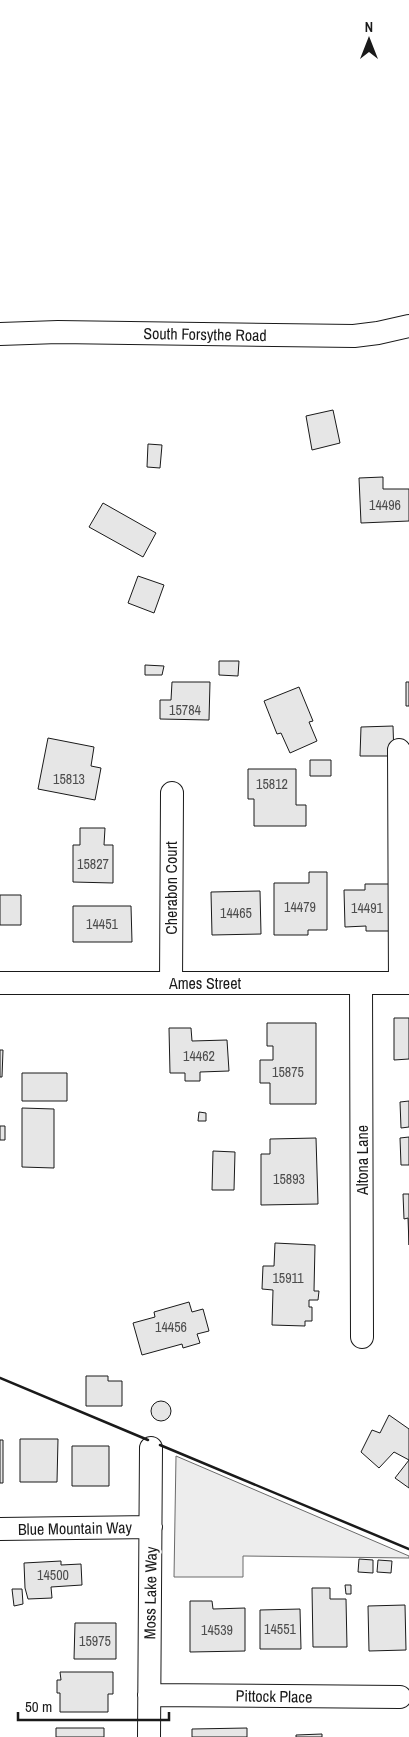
<svg xmlns="http://www.w3.org/2000/svg" width="409" height="1737" font-family="'Archivo Narrow',sans-serif">
<style>
.built{fill:#ededed;stroke:#6a6a6a}
.building{fill:#e6e6e6;stroke:#1a1a1a}
.lines{fill:none;stroke-linecap:round;stroke-linejoin:round}
.minor-casing{stroke:#1a1a1a;stroke-width:24}
.minor{stroke:#fff;stroke-width:22}
.wall{stroke:#1a1a1a;stroke-width:2.5}
.labels{text-anchor:middle;dominant-baseline:central;stroke-width:4;stroke-linejoin:round;paint-order:stroke}
.number-label{font-size:14px;fill:#4d4d4d}
.street-label{font-size:16px;fill:#1a1a1a;stroke:#fff}
</style>
<rect width="100%" height="100%" fill="#fff"/>
<path class="built" d="M176,1456L409,1556V1558L243,1556V1577H174Z"/>
<path class="building" d="M333,410L340,443L312,450L306,416Z
M148,444L162,445L160,468L147,467Z
M383,477V489H409V521L361,523L359,478Z
M103,503L156,533L143,557L89,527Z
M138,576L164,585L154,613L128,603Z
M219,661H239L238,676L219,675Z
M145,665L164,666L162,675H145Z
M172,682H210L209,720L160,719V700H171Z
M406,682H409V706H406Z
M299,687L313,721L309,722L317,741L290,753L281,733L277,734L264,701Z
M393,726L394,756H360L361,727Z
M48,738L94,747L91,766L101,768L95,800L38,789Z
M310,760H331V776H310Z
M248,769H296V805H306V826H254V799H248Z
M80,828H105L104,845H113V883L73,882V845H80Z
M309,872H327V930H308V935H274V883H309Z
M365,884H389L390,931H366V926L345,927L344,890H365Z
M260,891L261,934L212,935L211,892Z
M0,895H21V925H0Z
M73,906H131L132,942H73Z
M394,1018H409V1059L394,1060Z
M267,1023H316V1104H270V1083H260V1060H273V1046H267Z
M169,1028H191L192,1041L227,1040L229,1071L200,1072V1081H185V1073H170Z
M0,1050H3L2,1077H0Z
M22,1073H67V1101H22Z
M409,1101V1127L401,1128L400,1102Z
M22,1108L54,1109V1168L22,1167Z
M199,1112L206,1113V1121H198Z
M0,1126H5V1140H0Z
M409,1137V1165H401L400,1138Z
M316,1138L318,1204L261,1205V1154H270V1139Z
M213,1151L235,1152L234,1190H212Z
M403,1194H409V1245L408,1218L404,1219Z
M275,1243L315,1245L314,1291H319L318,1300H309V1307H312V1321H305V1326L272,1325L273,1290L262,1289L263,1266H274Z
M189,1302L192,1312L203,1309L209,1331L197,1334L200,1343L183,1348L182,1344L142,1355L133,1323L155,1317L154,1312Z
M86,1376H108V1381H122V1406H86Z
M151 1411a10 10 0 1 1 20 0a10 10 0 1 1-20 0Z
M389,1415L409,1429V1460L394,1452L379,1468L361,1452L372,1430L380,1433Z
M20,1439H58L57,1482H20Z
M0,1440H3V1483H0Z
M72,1446H109V1486H72Z
M409,1460V1488L395,1478Z
M359,1559L373,1560V1573L358,1572Z
M378,1560L392,1561L391,1573L377,1572Z
M61,1561V1565L81,1564L82,1585L51,1587L52,1598L28,1599L25,1588L24,1563Z
M345,1585H351V1594H346Z
M312,1588H330V1599H346L347,1647H313Z
M12,1589H22L23,1604L14,1606Z
M190,1601H212L213,1609L245,1608V1651L190,1652Z
M405,1605L406,1650L369,1651L368,1606Z
M300,1609L301,1649H260V1610Z
M75,1623H116V1659H74Z
M60,1672H113V1694H108V1712H60V1693H57V1680H61Z
M56,1728H104V1737H56Z
M247,1728V1737H192V1729Z
M322,1734V1737H296V1735Z"/>
<g class="lines">
<defs>
<path id="minor" d="M0,334L58,332L354,336L378,333L409,326
M399,750L400,983
M0,983H409
M171,983L172,793
M361,984L362,1337
M0,1529L151,1527
M149,1695L400,1697
M149,1737L151,1448"/>
</defs>
<use href="#minor" class="minor-casing"/>
<use href="#minor" class="minor"/>
<path class="wall" d="M0,1378L148,1440
M160,1445L409,1549"/>
</g>
<g class="labels">
<g class="number-label">
<text x="385" y="505">14496</text>
<text x="185" y="710">15784</text>
<text x="69" y="779">15813</text>
<text x="272" y="784">15812</text>
<text x="93" y="864">15827</text>
<text x="300" y="907">14479</text>
<text x="367" y="908">14491</text>
<text x="236" y="913">14465</text>
<text x="102" y="924">14451</text>
<text x="199" y="1056">14462</text>
<text x="288" y="1072">15875</text>
<text x="289" y="1179">15893</text>
<text x="288" y="1278">15911</text>
<text x="171" y="1327">14456</text>
<text x="53" y="1575">14500</text>
<text x="280" y="1629">14551</text>
<text x="217" y="1630">14539</text>
<text x="95" y="1641">15975</text>
</g>
<g class="street-label">
<text transform="translate(205 334) rotate(1)">South Forsythe Road</text>
<text transform="translate(171 888) rotate(-90)">Cherabon Court</text>
<text x="205" y="983">Ames Street</text>
<text transform="translate(362 1160) rotate(-90)">Altona Lane</text>
<text transform="translate(75 1528) rotate(-1)">Blue Mountain Way</text>
<text transform="translate(150 1593) rotate(-89)">Moss Lake Way</text>
<text transform="translate(274 1696) rotate(1)">Pittock Place</text>
</g>
</g>
<g transform="translate(369 40)" stroke="#ffffff" stroke-width="4" paint-order="stroke">
<path d="M0-4L9 19L0 12L-9 19Z" fill="#1a1a1a"/>
<text y="-8" font-size="14" font-weight="bold" text-anchor="middle" fill="#1a1a1a">N</text>
</g>
<path d="M18 1712v8h151v-8" fill="none" stroke="#1a1a1a" stroke-width="2.5"/>
<text x="25" y="1712" font-size="15" fill="#1a1a1a" stroke="#ffffff" stroke-width="4" paint-order="stroke">50 m</text>
</svg>
